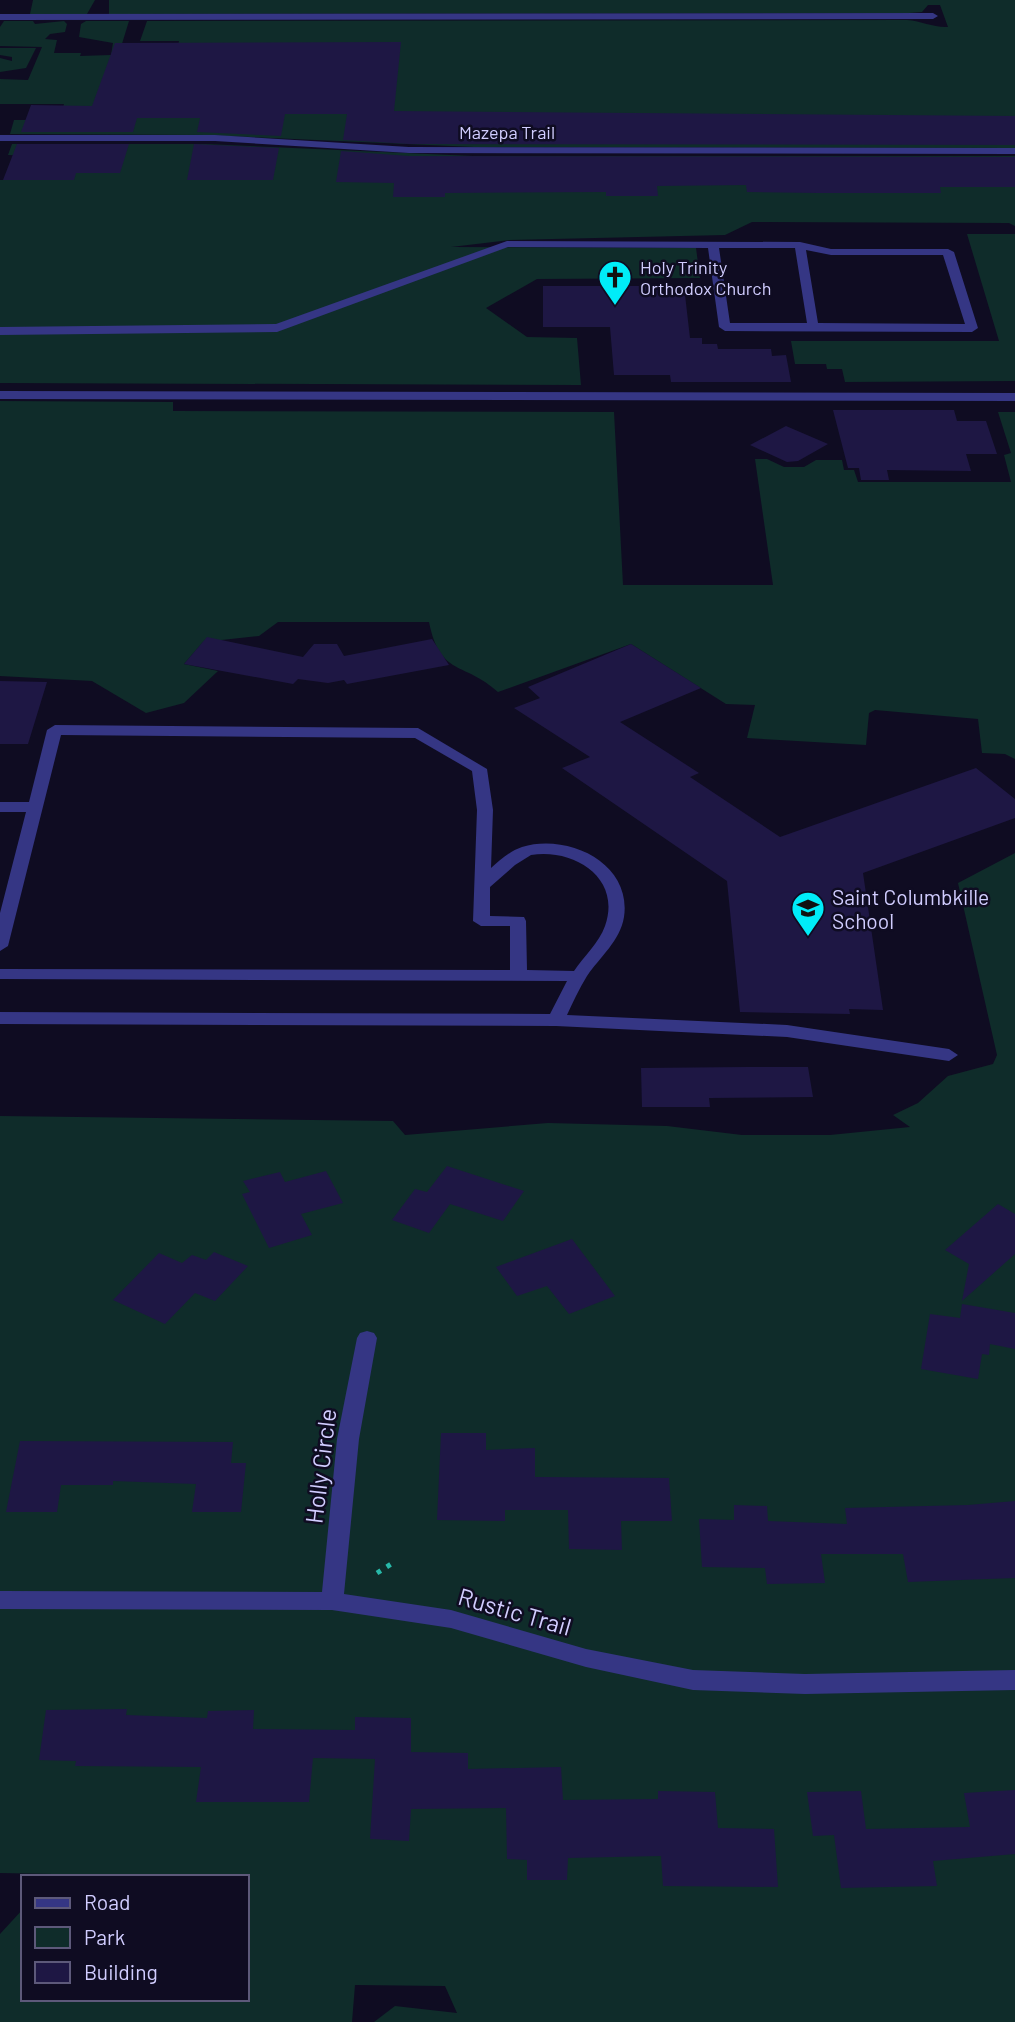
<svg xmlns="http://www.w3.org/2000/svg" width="1015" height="2022" font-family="Barlow,sans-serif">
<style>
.green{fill:#0f2c2a}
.building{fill:#1e1744}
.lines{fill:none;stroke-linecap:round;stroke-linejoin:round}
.path{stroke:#28b9a9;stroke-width:5;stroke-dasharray:4.5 7;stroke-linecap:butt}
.minor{fill:#353684;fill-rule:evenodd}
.labels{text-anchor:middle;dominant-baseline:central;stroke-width:5;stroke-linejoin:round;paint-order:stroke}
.far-street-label{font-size:18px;fill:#d1cdff;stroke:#0f0c22}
.far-poi-label{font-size:18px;fill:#d1cdff;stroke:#0f0c22;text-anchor:start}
.poi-label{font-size:21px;fill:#d1cdff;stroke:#0f0c22;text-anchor:start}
.near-street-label{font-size:24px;fill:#d1cdff;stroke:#0f0c22}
</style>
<rect width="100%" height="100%" fill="#0f0c22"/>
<path class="green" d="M33,0H95L87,14H30Z
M109,0H1015V148L474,147L204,135L10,134L14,120H59L64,104H0V79L28,80L42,47L0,46V27L4,21H33L35,24L64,21L67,24L65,32L50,34L45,39L57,40L54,53H81L80,56L111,55L113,43L79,37L81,24L86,21H129L121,47L176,53L179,41H140L147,21L907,20C922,21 934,28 948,27L940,5H928L922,12L909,13L109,14Z
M0,48H36L26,68L0,72V58L12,61V57L0,55Z
M12,144H206L473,156H1015V226L1009,223L752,222L725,235L510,240L451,247L696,248L700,278L537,279L486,308L527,337L577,338L581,385L0,383V180H30L38,156L8,155Z
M967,234H1015V381L845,382L842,369H827L826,364H795L791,341H999Z
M0,401L173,402V411L614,412L623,585H773L755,459H767L784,467H804L816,460H842L844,470H854L858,482H1011L1004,455L1011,453L998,412H1015V759L1005,754L982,753L978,719L875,710L869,713L866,745L747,738L755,705L726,704L631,644L498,692C464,661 440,677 429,622H278L259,636L203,642L184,664L218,671L184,703L146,713L92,681L0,676Z
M1015,853V2022H374L395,2006L457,2013L445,1986L355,1985L352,2022H0V1934L23,1909V1999H247V1877H51L53,1874L0,1873V1116L393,1121L405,1135L548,1123L667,1126L742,1135H830L910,1127L893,1115L918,1103L948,1076L993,1064L997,1055L958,883Z"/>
<path class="building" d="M401,42L394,111L1015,116V145L409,144L343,140L347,114H285L281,136L197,132L200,118H137L133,132H21L31,105L92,106L115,43Z
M17,144H129L120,173H76L74,180H3Z
M194,144L279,148L273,180H187Z
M341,151L409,156L1015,157V187H940L941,193H819L747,192L746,185L657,186L658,196H606V192L445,193V197H393L394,183L336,182Z
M543,286H684L690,338H702V344H717L718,349H771L772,356L786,355L791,382H671L670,375H614L610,327H543Z
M833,410H954L957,421H986L997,454H966L971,471L887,470L889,480H861L859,468H848Z
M786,426L828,444L798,461L787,462L750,445Z
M207,637L303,657L314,644H337L344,656L432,639L449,665L347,684L344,680L328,683L298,679L293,684L184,664Z
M631,644L701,688L620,722L699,773L690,777L780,837L976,768L1015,799V818L863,873L883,1010L849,1009L850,1014L740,1012L727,881L562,768L590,757L514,708L540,698L528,687Z
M0,681L47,682L28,744H0Z
M746,1067H808L813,1097L709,1098L710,1107H642L641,1068Z
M447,1166L524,1191L503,1221L450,1204L429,1233L392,1220L415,1189L427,1192Z
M326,1171L343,1203L301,1214L312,1235L269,1248L242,1194L250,1192L243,1181L280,1172L285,1182Z
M998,1204L1015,1214V1254L962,1301L969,1264L945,1250Z
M572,1239L615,1296L569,1314L547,1286L517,1296L496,1267Z
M214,1252L248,1266L215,1301L195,1293L165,1324L113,1300L159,1253L182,1263L192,1255L206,1260Z
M962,1304L1015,1313V1349L990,1344L989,1355L982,1354L978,1379L921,1369L930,1314L960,1318Z
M441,1433H486V1450L535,1448V1477L669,1478L672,1521H621L622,1550L569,1549L568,1510H505V1521L437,1520Z
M20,1441L233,1442L231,1463H246L241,1512H192L196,1484L113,1481V1485H61L57,1512H6Z
M1015,1501V1578L908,1582L903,1554H821L825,1583L767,1584L765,1568L702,1567L699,1519L734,1520V1505L767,1506L768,1521L847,1524L845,1508L968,1505Z
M127,1709L126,1715L207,1718L208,1711L254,1710L253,1729L355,1730V1717L411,1718V1752L468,1753V1769L561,1767L563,1800L658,1799V1791L715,1792L718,1828L774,1829L778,1887L663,1886L661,1856L568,1858L567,1880H527V1860L507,1859L506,1808L411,1809L409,1841L370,1839L375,1759L313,1758L309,1802H196L201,1767L75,1766L76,1761L39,1760L46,1710Z
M1015,1790V1854L933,1861L937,1886L841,1888L834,1835L813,1836L807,1792L861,1791L866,1829L970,1827L964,1793Z"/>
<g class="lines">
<path class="path" d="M377,1573L396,1561"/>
<path class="minor" d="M0,14L933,13L938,16L933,19L0,20Z
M0,135H215L409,147L1015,148V154L409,153L215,141H0Z
M507,241L800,242L831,249H948L954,252L978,328L972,332L725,331L719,327L708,248L508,247L277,332L0,335V327L276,324ZM719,248H795L807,323H730ZM806,250L831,255H943L965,324L818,323Z
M0,391L1015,393V401L0,399Z
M55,725L418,728L487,769L493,810L491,868C500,860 510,851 522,847C568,833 632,863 624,917C620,941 600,957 587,976C579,989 573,1002 567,1015L787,1025L949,1049L958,1055L949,1061L787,1037L556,1026L0,1024V1012L550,1014L567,981L0,979V969L510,970V926H481L473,921L477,810L472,771L415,738L61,735L8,946L0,951V913L26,812H0V802H29L47,730ZM531,855C574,848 622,878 605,926C599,943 584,956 574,971L527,970L526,921L524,917L490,916V887L515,865Z
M367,1331L374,1333L377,1338L359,1439L344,1594L451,1610L586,1649L693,1670L805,1674L1015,1670V1690L805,1694L693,1690L586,1667L451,1628L332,1610L0,1609V1591L322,1592L337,1439L357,1338L360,1333Z"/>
</g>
<defs>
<symbol id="church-pin" viewBox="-11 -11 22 30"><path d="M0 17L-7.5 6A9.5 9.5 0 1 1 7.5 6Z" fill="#00ecf8" stroke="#0f0c22"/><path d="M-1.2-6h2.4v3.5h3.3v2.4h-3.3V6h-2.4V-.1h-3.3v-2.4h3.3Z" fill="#111"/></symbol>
<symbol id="school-pin" viewBox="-11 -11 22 30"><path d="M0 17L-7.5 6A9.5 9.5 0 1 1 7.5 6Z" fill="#00ecf8" stroke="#0f0c22"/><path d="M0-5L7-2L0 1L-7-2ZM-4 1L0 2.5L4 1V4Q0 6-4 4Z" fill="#111"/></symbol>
</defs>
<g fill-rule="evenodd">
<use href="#church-pin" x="596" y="258" width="38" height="52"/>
<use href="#school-pin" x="789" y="889" width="38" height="52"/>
</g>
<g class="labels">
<g class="far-street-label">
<text x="507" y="132">Mazepa Trail</text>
</g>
<g class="far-poi-label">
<text x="640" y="267">Holy Trinity<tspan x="640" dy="21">Orthodox Church</tspan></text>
</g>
<g class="poi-label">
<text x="832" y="896">Saint Columbkille<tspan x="832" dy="24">School</tspan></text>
</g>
<g class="near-street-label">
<text transform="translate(320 1466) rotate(-83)">Holly Circle</text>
<text transform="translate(515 1611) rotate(16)">Rustic Trail</text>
</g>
</g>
<rect x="21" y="1875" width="228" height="126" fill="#0f0c22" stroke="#5d597a" stroke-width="2"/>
<rect x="35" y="1898" width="35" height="10" fill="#353684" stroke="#5d597a" stroke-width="2"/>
<text x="84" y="1910" font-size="21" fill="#d1cdff">Road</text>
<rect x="35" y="1927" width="35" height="21" fill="#0f2c2a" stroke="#5d597a" stroke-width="2"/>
<text x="84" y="1945" font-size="21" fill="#d1cdff">Park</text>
<rect x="35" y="1962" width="35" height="21" fill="#1e1744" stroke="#5d597a" stroke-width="2"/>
<text x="84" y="1980" font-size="21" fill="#d1cdff">Building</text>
</svg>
